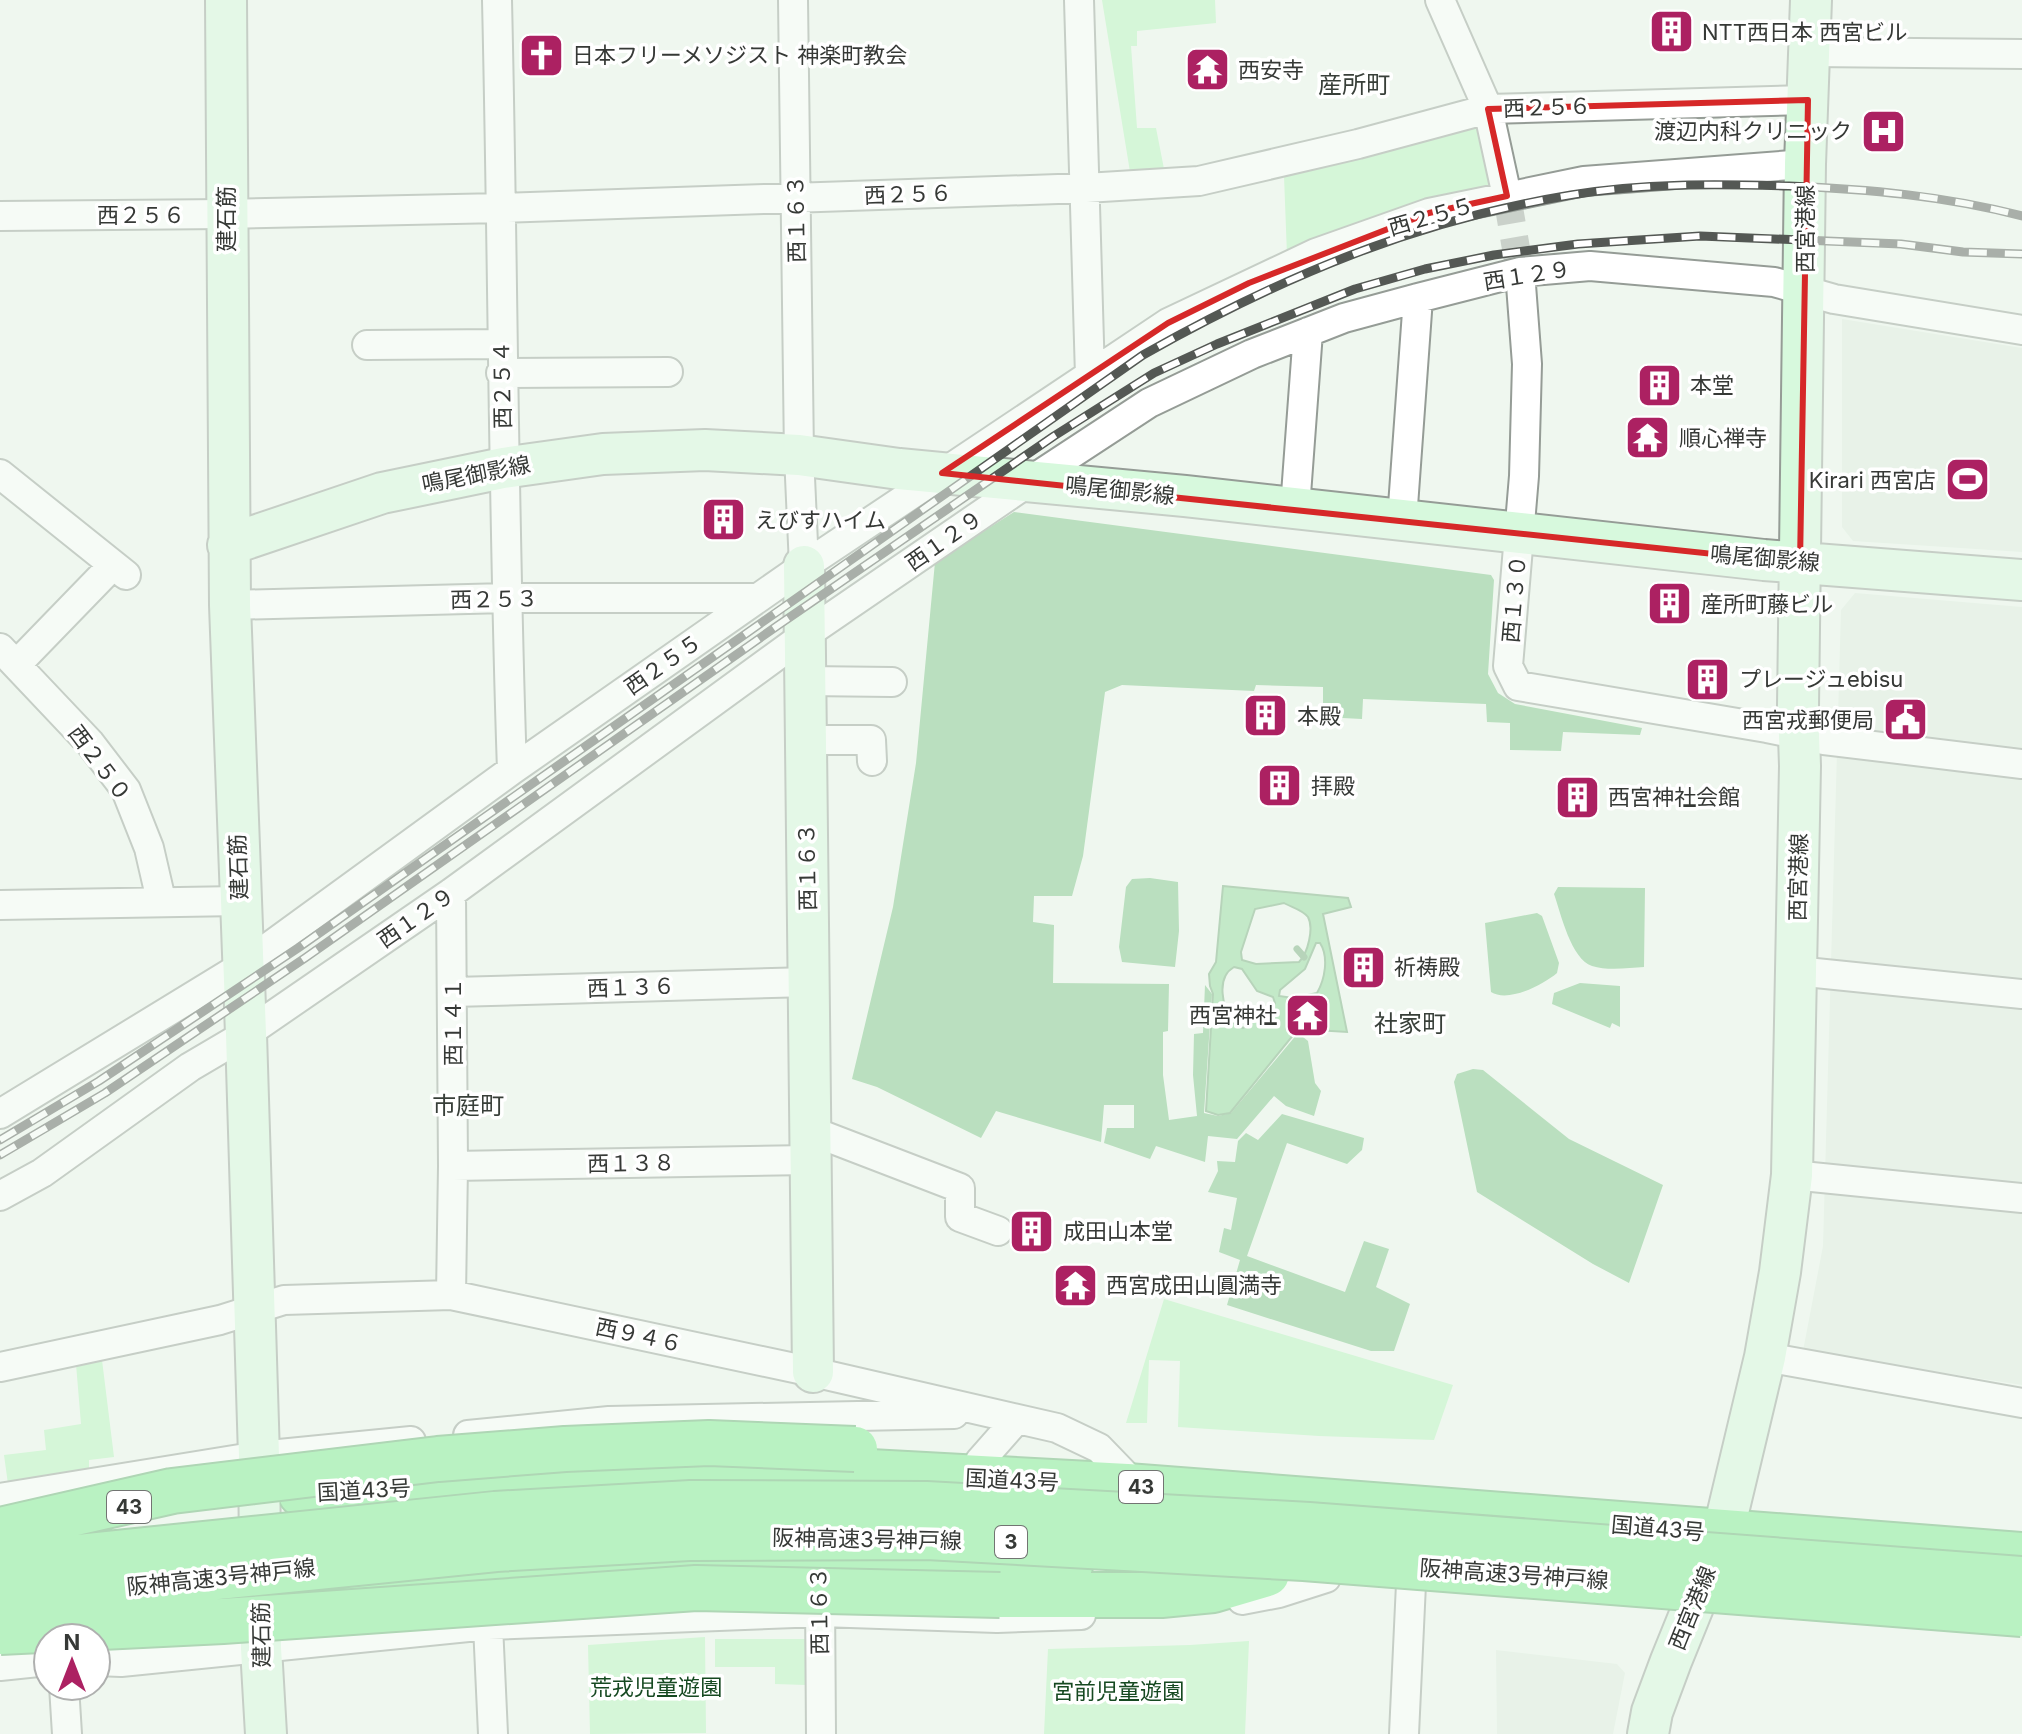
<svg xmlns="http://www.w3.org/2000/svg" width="2022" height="1734" font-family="Inter,'Noto Sans JP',sans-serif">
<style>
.built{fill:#dfece0}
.green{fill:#b5f3bc}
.forest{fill:#7ac185}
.water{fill:#8fd799;stroke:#74a87b;stroke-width:2;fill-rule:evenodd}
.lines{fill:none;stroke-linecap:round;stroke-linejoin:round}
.stream{stroke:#74a87b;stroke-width:7}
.street-tunnel{stroke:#cad1ca;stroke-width:28;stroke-dasharray:28 14;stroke-linecap:butt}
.street-casing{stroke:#959c96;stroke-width:32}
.secondary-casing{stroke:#959c96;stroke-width:44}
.highway-casing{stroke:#62ad6f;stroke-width:48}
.street{stroke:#fff;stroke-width:28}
.secondary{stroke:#d7f9dd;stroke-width:40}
.highway{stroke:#79ec8d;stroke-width:44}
.rail-casing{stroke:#545854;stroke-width:9}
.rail{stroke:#fff;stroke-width:6;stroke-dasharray:18;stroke-linecap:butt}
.highway-bridge-casing{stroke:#62ad6f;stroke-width:48;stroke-linecap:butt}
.highway-bridge{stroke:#79ec8d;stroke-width:44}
.marked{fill:none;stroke:#d62828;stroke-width:6;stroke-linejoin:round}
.labels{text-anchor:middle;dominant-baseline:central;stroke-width:7;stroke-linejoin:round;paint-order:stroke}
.shield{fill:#fff;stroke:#727472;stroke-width:2}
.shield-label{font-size:20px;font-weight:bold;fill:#363936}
.poi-label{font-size:22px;fill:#363936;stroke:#fff;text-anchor:start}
.street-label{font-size:22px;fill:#363936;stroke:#fff}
.park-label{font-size:22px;fill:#164921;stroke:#fff}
.neighbourhood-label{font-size:24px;fill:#383f39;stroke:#fff}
</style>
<rect width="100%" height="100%" fill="#eff7ef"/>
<path class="built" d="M1842,319L2022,348V552L1853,541L1842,527Z
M1855,593L2022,607V1385L1803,1351L1823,1246L1841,610Z
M1496,1650L1617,1664L1625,1673L1613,1734H1497Z"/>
<path class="green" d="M1102,0H1215L1216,23L1137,31V46H1131L1137,128H1156L1165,174L1131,178Z
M1471,122L1481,126L1496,187L1287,255L1284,176Z
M1164,1299L1453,1385L1434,1440L1319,1436L1178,1427L1180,1361L1149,1360L1147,1423H1126Z
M102,1360L114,1457L89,1460V1471L8,1484L4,1455L46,1450L44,1430L81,1424L76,1364Z
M705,1637L706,1733L590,1734L588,1645Z
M715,1639H806V1685L775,1684V1667H715Z
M1249,1641L1245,1734H1044L1048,1649L1190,1645Z"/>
<path class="forest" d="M1014,512L1491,575L1494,580L1488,674L1498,693L1515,704L1642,728L1640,735L1563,732L1561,751L1510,750V723L1487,722L1486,704L1363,699L1362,719L1323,717V687L1256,685L1254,691L1122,685L1105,692L1083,856L1072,896H1034L1033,922L1054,925L1053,983L1169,984L1168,1031L1163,1032V1075L1169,1120L1197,1116L1193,1075L1194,1034L1203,1033L1205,985L1212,994L1204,1113L1218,1116L1231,1113L1298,1033L1308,1041L1315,1083L1321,1091L1314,1116L1286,1106L1274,1096L1237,1139L1208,1136L1205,1162L1156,1146L1150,1159L1104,1143L1107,1128H1134V1105H1104L1101,1142L996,1111L981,1138L877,1087L852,1079L893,907L916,763L935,562Z
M1150,878L1178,882L1179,931L1175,967L1122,962L1119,947L1126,887L1132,879Z
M1558,887L1645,888L1644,967C1629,968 1607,971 1592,966C1571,959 1561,914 1554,894Z
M1537,913L1542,916L1559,963L1557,973C1543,985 1508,1003 1491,992L1485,923Z
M1580,983L1620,986V1027L1612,1023L1610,1028L1552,1004L1554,993Z
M1473,1069L1483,1070L1569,1139L1663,1185L1629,1283L1593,1264L1477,1192L1454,1082L1457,1074Z
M1282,1114L1364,1138L1362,1150L1347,1164L1287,1143L1247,1256L1345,1292L1364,1241L1389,1249L1376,1287L1410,1304L1394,1351H1371L1227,1305L1240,1260L1219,1252L1224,1228L1231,1230L1237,1198L1208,1192L1218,1171L1217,1161L1235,1162L1238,1141L1246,1133L1258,1140Z"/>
<path class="water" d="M1223,886L1348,898L1351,907L1323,914L1347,1032L1298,1029L1230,1113L1218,1115L1206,1111L1213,994L1210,986L1209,974L1216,962ZM1284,903C1291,907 1303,910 1308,917C1314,928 1308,953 1299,962L1256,964L1242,960L1241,952L1255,909ZM1316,943H1320C1329,957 1325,979 1317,993L1293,998L1279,996L1280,990L1305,969ZM1234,967L1242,969L1257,991L1273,997L1275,1003L1269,1012L1243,1028L1233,1023C1223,1008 1215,978 1234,967Z"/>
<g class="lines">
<path class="stream" d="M1297,949L1304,957"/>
<path class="street-tunnel" d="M1507,196L1520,272"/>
<defs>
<path id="street" d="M497,0C503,257 503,513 512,770
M793,0L799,455L804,566
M1079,0L1090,376
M1440,0L1488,109L1507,196
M1810,52L2022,54
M0,216L225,214L502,208L1086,188L1199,181L1358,144L1488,109L1808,100
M1520,272L1527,364L1524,476L1508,666L1518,686L1767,728L1824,740L2022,764
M367,345L501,344
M501,373L668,372
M0,474L126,575
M1295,508L1308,332
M1402,520L1418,298
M230,605L507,598H758
M0,648L90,743L126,790L149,848L161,900
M17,664L113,565
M806,681L892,682
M805,740H871L872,761
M0,905L239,901
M1796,971L2022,994
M453,992L810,982
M0,1114L244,965L512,770L804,566L1168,323L1316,253L1429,213L1584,181L1805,164
M809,1130L960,1188V1217L998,1231
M453,1166L809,1160
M1792,1175L2022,1198
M0,1196L42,1173L190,1067L246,1034L451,893L805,635L1030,481L1149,403L1252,354L1344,318L1418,298L1520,272L1590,266L1774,282L1834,299L2022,330
M451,1295L453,1166L451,893
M1765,1357L2022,1403
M0,1367L220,1320L284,1300L451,1295L813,1372L1057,1428L1099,1448L1128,1478L1147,1481
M468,1435L609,1421L954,1414
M980,1461L1017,1419
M0,1498L259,1456L411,1441
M820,1597L821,1734
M1242,1600L1279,1593L1326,1578
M488,1625L493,1734
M96,1661L121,1662L488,1625L821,1612L997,1618L1081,1615
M0,1666L48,1661
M64,1686L67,1734
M1404,1734L1411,1584"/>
<path id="secondary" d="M226,0L230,605L246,1034L259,1456L261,1648L266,1734
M228,545L382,493L503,468L603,454L705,450L799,455L899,469L1185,496L1764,560L2022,580
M804,566L813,1372
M1648,1734L1652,1712L1671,1661L1723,1533L1765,1357L1780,1272L1792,1175L1800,766L1798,706L1805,164L1811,0"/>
<path id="highway" d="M301,1494L815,1469L1127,1486L2022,1555
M300,1590L645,1562L1070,1566
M1000,1595H1161L1213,1590L1267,1574"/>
</defs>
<use href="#street" class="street-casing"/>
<use href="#secondary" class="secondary-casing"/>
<use href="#highway" class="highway-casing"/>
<use href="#street" class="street"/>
<use href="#secondary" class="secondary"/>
<use href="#highway" class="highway"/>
<defs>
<path id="rail" d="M0,1140L99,1081L298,948L1143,355C1281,277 1414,221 1571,195C1643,183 1717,184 1789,186C1867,189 1946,196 2022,216
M0,1155L105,1093L305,958L777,626L1054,436L1154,373L1217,344L1355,289L1425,269L1494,255L1578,244L1700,236L1901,244L1963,252L2022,254"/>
</defs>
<use href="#rail" class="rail-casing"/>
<use href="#rail" class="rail"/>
<defs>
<path id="highway-bridge" d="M0,1530L172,1491L438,1459L565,1449L709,1443L855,1449
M0,1565L495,1514L691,1503L926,1504L1309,1525L2022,1579
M0,1599L496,1549L689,1538L927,1537L1304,1558L2022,1614
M0,1632L223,1621L696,1588L1000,1595"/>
</defs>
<use href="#highway-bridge" class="highway-bridge-casing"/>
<use href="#highway-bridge" class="highway-bridge"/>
</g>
<path d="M0 0H2022V1734H0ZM1808,100L1800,563L942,473L1168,323L1249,283L1429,213L1507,196L1488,109Z" fill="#eff7ef" fill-opacity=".55" fill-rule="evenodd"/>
<path class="marked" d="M1808,100L1800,563L942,473L1168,323L1249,283L1429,213L1507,196L1488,109Z"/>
<defs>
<symbol id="building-square" viewBox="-11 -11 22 22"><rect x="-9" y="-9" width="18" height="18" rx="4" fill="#ac2162" stroke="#fff"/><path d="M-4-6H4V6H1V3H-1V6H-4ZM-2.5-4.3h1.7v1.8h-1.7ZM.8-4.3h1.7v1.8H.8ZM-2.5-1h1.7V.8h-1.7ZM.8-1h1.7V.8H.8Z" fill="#fff"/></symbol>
<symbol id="church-square" viewBox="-11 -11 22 22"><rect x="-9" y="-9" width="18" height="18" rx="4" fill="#ac2162" stroke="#fff"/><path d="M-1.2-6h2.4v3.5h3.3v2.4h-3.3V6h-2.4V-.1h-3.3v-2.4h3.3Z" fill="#fff"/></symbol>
<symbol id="temple-square" viewBox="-11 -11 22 22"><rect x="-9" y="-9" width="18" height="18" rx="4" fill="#ac2162" stroke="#fff"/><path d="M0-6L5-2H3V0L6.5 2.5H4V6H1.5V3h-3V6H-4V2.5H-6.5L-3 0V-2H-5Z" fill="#fff"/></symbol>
<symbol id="hospital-square" viewBox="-11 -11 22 22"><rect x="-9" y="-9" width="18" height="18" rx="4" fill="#ac2162" stroke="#fff"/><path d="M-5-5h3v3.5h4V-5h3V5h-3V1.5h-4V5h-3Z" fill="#fff"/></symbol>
<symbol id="stadium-square" viewBox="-11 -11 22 22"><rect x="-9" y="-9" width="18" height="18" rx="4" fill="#ac2162" stroke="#fff"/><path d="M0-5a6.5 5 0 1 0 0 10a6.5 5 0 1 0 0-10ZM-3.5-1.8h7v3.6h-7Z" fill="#fff"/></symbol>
<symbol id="civic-square" viewBox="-11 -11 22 22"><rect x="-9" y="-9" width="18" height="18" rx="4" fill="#ac2162" stroke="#fff"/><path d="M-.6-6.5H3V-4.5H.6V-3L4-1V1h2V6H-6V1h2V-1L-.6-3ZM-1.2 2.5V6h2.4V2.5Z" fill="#fff"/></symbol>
</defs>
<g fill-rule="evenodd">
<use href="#building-square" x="1646" y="6" width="51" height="51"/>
<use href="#church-square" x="516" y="30" width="51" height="51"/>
<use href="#temple-square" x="1182" y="44" width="51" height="51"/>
<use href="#hospital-square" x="1858" y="106" width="51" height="51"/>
<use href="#building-square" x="1634" y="360" width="51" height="51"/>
<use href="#temple-square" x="1622" y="412" width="51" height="51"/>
<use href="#stadium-square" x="1942" y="454" width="51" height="51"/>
<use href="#building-square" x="698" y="494" width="51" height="51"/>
<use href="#building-square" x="1644" y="578" width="51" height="51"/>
<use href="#building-square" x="1682" y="654" width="51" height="51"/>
<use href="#building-square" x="1240" y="690" width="51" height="51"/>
<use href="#civic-square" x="1880" y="694" width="51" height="51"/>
<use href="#building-square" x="1254" y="760" width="51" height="51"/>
<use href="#building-square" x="1552" y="772" width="51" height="51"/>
<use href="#building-square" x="1338" y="942" width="51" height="51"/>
<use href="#temple-square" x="1282" y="990" width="51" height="51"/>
<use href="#building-square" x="1006" y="1206" width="51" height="51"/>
<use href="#temple-square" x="1050" y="1260" width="51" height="51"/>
</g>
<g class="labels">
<g class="shield">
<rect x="1119" y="1471" width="44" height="32" rx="6"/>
<rect x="107" y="1491" width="44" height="32" rx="6"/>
<rect x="995" y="1526" width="32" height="32" rx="6"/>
</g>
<g class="shield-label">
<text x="1141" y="1487">43</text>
<text x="129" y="1507">43</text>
<text x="1011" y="1542">3</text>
</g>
<g class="poi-label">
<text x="1702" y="32">NTT西日本 西宮ビル</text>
<text x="572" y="55">日本フリーメソジスト 神楽町教会</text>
<text x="1238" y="70">西安寺</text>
<text x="1852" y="131" text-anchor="end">渡辺内科クリニック</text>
<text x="1690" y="385">本堂</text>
<text x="1679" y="438">順心禅寺</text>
<text x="1936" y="480" text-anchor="end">Kirari 西宮店</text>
<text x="755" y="520">えびすハイム</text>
<text x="1701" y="604">産所町藤ビル</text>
<text x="1739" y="679">プレージュebisu</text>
<text x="1297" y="716">本殿</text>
<text x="1874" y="720" text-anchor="end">西宮戎郵便局</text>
<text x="1311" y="786">拝殿</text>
<text x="1608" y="797">西宮神社会館</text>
<text x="1394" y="967">祈祷殿</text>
<text x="1277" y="1015" text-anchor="end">西宮神社</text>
<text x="1063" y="1231">成田山本堂</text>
<text x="1106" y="1285">西宮成田山圓満寺</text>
</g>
<g class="street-label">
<text transform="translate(1547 107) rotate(-2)">西２５６</text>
<text transform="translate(908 194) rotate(-2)">西２５６</text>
<text x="141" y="215">西２５６</text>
<text transform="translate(1431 216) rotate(-16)">西２５５</text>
<text transform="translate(226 219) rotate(-90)">建石筋</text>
<text transform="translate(796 219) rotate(-91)">西１６３</text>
<text transform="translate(1805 229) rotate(-90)">西宮港線</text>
<text transform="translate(1527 275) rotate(-9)">西１２９</text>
<text transform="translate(502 385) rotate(-91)">西２５４</text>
<text transform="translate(476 474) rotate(-11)">鳴尾御影線</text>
<text transform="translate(1120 490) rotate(6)">鳴尾御影線</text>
<text transform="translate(944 540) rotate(-35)">西１２９</text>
<text transform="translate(1765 558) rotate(5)">鳴尾御影線</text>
<text transform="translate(494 599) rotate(-1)">西２５３</text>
<text transform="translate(1514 599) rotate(-85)">西１３０</text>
<text transform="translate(663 664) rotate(-35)">西２５５</text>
<text transform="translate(100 763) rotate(53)">西２５０</text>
<text transform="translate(238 867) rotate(-92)">建石筋</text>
<text transform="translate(807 867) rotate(-91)">西１６３</text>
<text transform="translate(1798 877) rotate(-89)">西宮港線</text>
<text transform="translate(416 917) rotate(-35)">西１２９</text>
<text transform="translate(631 987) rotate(-2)">西１３６</text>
<text transform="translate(453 1022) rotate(-90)">西１４１</text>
<text transform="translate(631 1163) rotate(-1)">西１３８</text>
<text transform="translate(639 1335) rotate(12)">西９４６</text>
<text transform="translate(1012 1480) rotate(3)">国道43号</text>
<text transform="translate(364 1490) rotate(-3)">国道43号</text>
<text transform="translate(1658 1528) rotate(5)">国道43号</text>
<text transform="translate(867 1539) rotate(1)">阪神高速3号神戸線</text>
<text transform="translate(1514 1574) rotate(4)">阪神高速3号神戸線</text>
<text transform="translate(221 1577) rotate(-6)">阪神高速3号神戸線</text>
<text transform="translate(1692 1608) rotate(-68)">西宮港線</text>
<text transform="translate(819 1611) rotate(-91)">西１６３</text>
<text transform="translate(261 1635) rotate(-91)">建石筋</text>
</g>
<g class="park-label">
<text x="656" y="1687">荒戎児童遊園</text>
<text x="1118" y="1691">宮前児童遊園</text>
</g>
<g class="neighbourhood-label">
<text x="1354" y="84">産所町</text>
<text x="1410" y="1023">社家町</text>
<text x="468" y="1105">市庭町</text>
</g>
</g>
<g transform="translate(72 1662)"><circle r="38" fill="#ffffff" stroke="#afb0af" stroke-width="2"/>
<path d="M0-6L14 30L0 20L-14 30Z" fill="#ac2162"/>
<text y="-12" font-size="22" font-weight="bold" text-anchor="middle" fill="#363936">N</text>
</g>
</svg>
